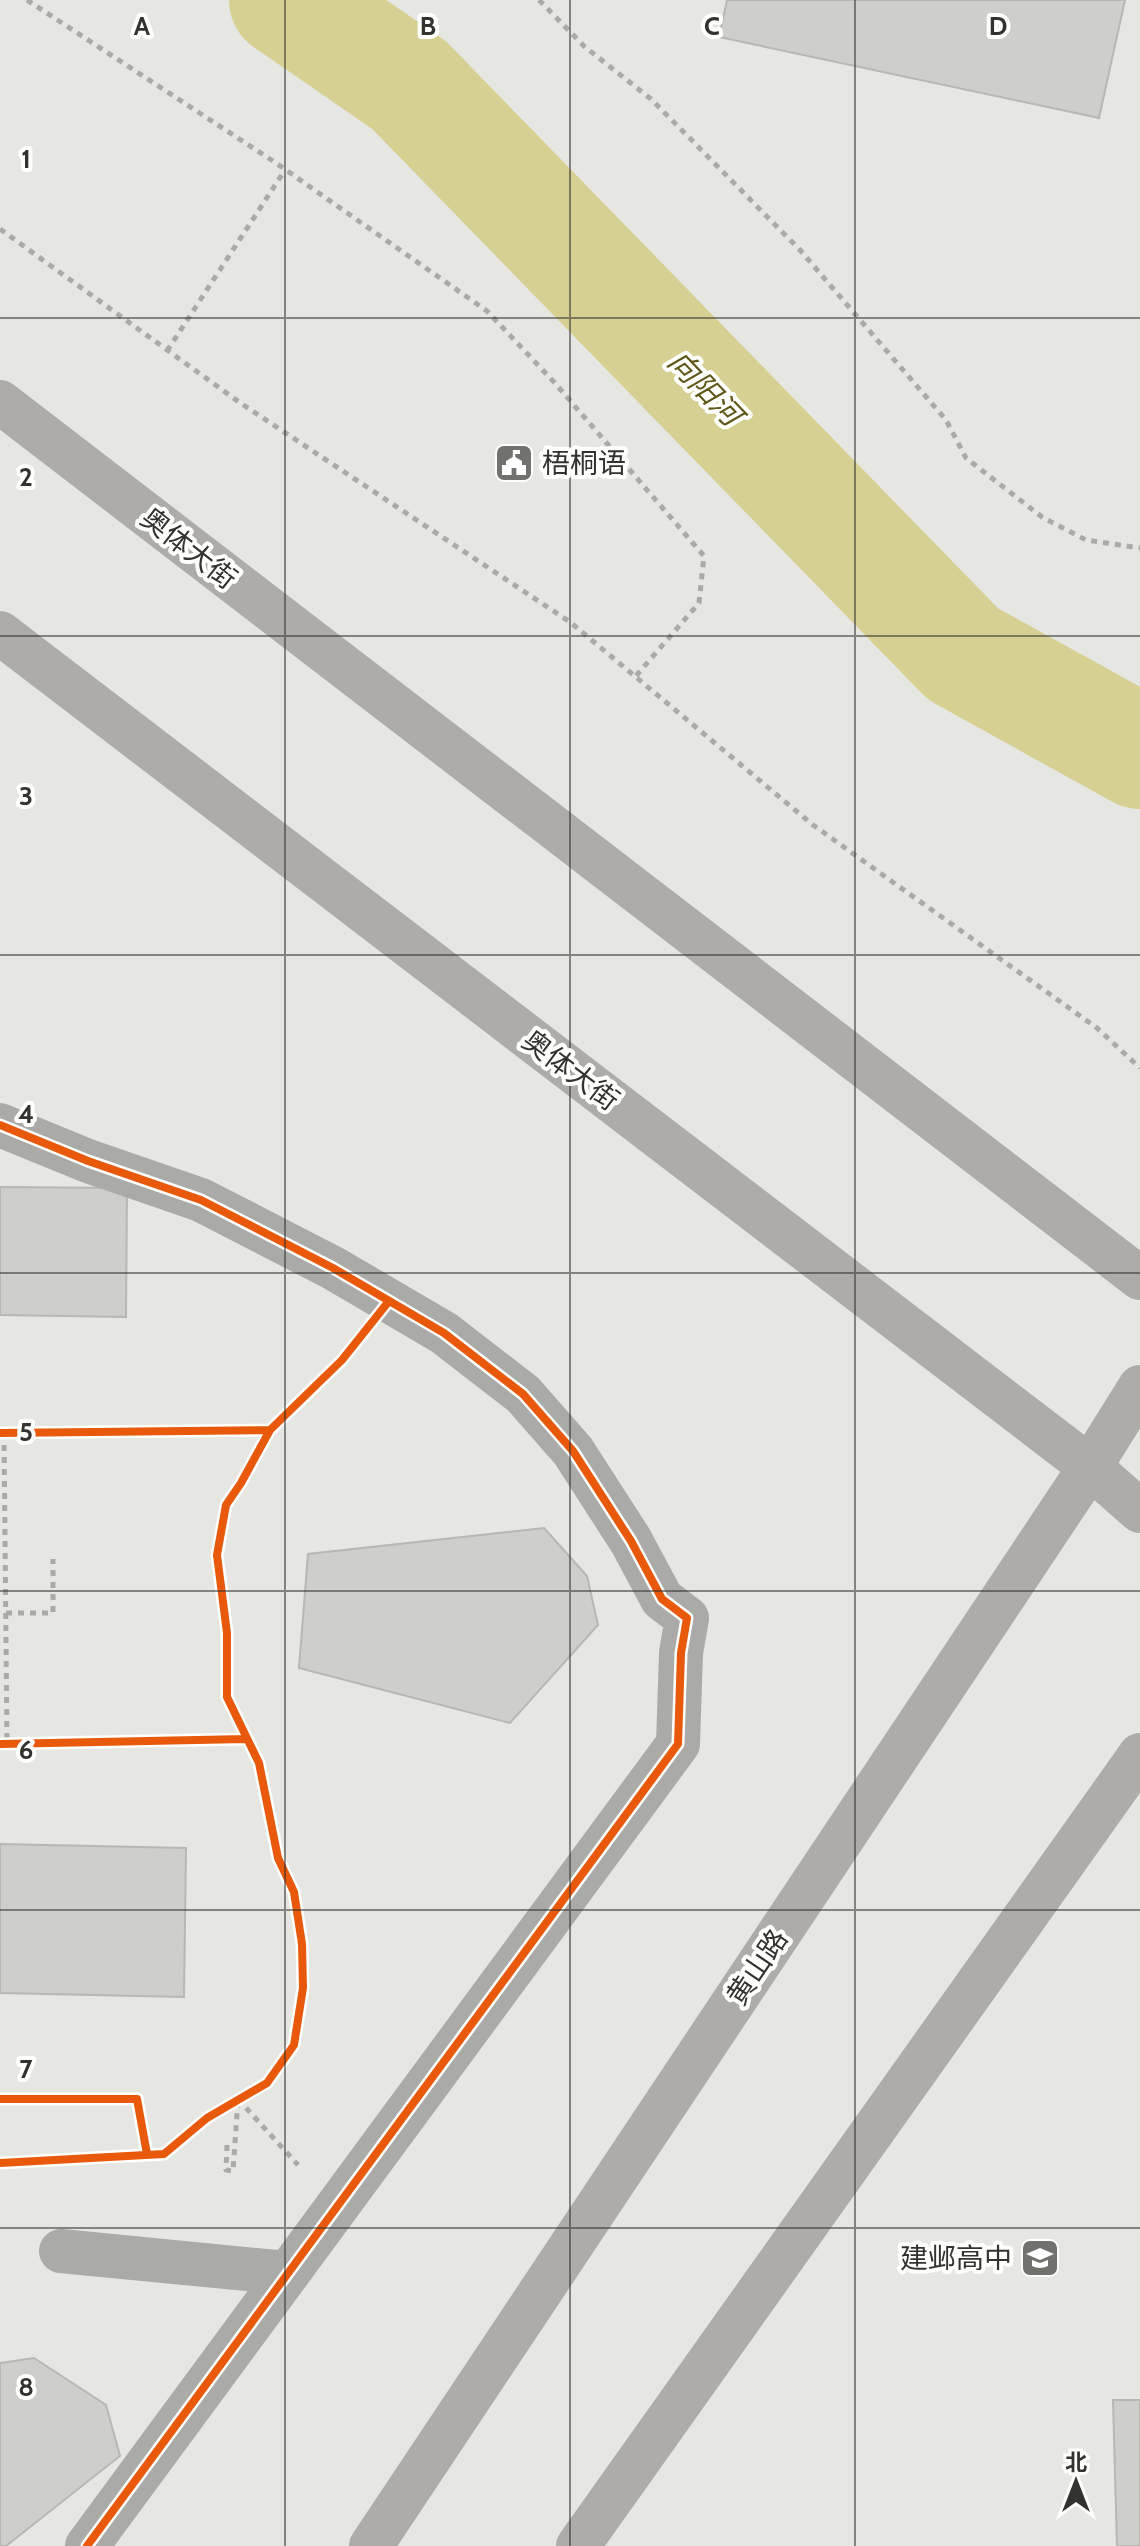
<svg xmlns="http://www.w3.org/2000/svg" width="1140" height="2546" font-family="Cabin,'Noto Sans SC',sans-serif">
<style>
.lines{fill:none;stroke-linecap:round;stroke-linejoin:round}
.river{stroke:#d7d093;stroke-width:114}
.building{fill:#cececb;stroke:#b7b7b4;stroke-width:2}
.path{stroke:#aaaaa9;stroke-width:5;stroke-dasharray:6 6;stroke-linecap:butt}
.minor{stroke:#aaaaa9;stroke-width:44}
.major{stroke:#adacab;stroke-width:44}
.cycleway-casing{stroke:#fffffe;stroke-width:13}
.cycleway{stroke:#e8590c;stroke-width:8}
.grid{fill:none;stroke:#32322f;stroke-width:2;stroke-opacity:0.55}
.labels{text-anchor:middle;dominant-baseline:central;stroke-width:8;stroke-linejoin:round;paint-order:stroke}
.poi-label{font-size:28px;fill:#32322f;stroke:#fffffe;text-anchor:start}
.street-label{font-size:28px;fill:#32322f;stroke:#fffffe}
.water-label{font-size:30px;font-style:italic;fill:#5f5717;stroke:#fffffe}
.grid-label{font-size:26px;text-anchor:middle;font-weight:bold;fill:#32322f;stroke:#fffffe;stroke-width:8;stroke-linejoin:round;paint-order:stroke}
</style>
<rect width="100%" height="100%" fill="#e6e6e2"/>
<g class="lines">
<path class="river" d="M286,0L409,85L963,654L1140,752"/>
</g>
<path class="building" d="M727,0H1125L1099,118L719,37Z
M0,1187L127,1188L126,1317L0,1315Z
M544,1528L587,1576L598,1625L510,1723L299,1668L308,1554Z
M0,1844L186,1848L184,1997L0,1993Z
M34,2358L106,2405L120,2456L6,2546H0V2363Z
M1113,2400H1140V2546H1117Z"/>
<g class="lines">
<path class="path" d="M27,0L276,163L487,311L554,382L704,556L699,603L635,677
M539,0L585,47L651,99L800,250L946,420L966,458L1042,517L1086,540L1140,548
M0,229L239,402L570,622L813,825L1097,1028L1140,1068
M167,351L285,170
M4,1433L7,1744
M6,1613H53V1559
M238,2099L298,2165
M227,2145L226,2170L233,2171L238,2100"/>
<path class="minor" d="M0,1125L88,1161L201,1200L333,1268L444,1333L523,1394L573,1451L631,1541L662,1599L687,1618L681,1653L678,1744L87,2546
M61,2251L287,2273"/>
<path class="major" d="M0,402L1140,1278
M0,633L1090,1467L1140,1511
M371,2546L1090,1467L1140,1387
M578,2546L1140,1755"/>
<defs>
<path id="cycleway" d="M0,1125L88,1161L201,1200L333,1268L444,1333L523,1394L573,1451L631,1541L662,1599L687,1618L681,1653L678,1744L87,2546
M0,1433L270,1430L342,1360L389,1301
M0,1744L246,1739
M0,2099H137L147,2154
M0,2163L164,2154L207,2118L267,2083L294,2045L303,1988L302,1944L294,1892L278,1858L259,1763L227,1697V1633L217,1555L226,1505L241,1483L270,1430"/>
</defs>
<use href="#cycleway" class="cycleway-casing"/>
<use href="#cycleway" class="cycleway"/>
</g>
<path class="grid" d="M285,0V2546M570,0V2546M855,0V2546M0,318H1140M0,636H1140M0,955H1140M0,1273H1140M0,1591H1140M0,1910H1140M0,2228H1140"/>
<defs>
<symbol id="civic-square" viewBox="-11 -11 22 22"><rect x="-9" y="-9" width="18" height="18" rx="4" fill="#71716e" stroke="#fffffe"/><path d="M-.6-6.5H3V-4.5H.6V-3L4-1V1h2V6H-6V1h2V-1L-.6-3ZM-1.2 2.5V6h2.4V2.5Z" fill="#fff"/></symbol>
<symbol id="school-square" viewBox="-11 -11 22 22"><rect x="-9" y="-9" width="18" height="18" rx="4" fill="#71716e" stroke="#fffffe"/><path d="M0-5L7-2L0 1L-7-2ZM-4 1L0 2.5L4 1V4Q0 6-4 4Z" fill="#fff"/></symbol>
</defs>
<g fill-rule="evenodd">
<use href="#civic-square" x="492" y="441" width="44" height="44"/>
<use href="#school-square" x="1018" y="2236" width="44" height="44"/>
</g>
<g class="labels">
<g class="poi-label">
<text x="542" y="463">梧桐语</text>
<text x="1012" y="2258" text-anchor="end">建邺高中</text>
</g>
<g class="street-label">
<text transform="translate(189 548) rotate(38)">奥体大街</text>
<text transform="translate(571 1070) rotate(37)">奥体大街</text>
<text transform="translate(757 1967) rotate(-56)">黄山路</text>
</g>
<g class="water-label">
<text transform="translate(705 388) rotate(46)">向阳河</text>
</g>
</g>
<g class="grid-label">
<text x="142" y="35">A</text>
<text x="428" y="35">B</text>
<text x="712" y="35">C</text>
<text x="998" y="35">D</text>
<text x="26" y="168">1</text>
<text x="26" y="486">2</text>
<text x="26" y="805">3</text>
<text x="26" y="1123">4</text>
<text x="26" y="1441">5</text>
<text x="26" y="1759">6</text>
<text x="26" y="2078">7</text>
<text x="26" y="2396">8</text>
</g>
<g transform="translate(1076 2482)" stroke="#fffffe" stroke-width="6" paint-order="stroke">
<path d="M0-6L14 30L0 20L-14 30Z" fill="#32322f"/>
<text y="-12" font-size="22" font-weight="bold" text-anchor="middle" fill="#32322f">北</text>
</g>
</svg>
